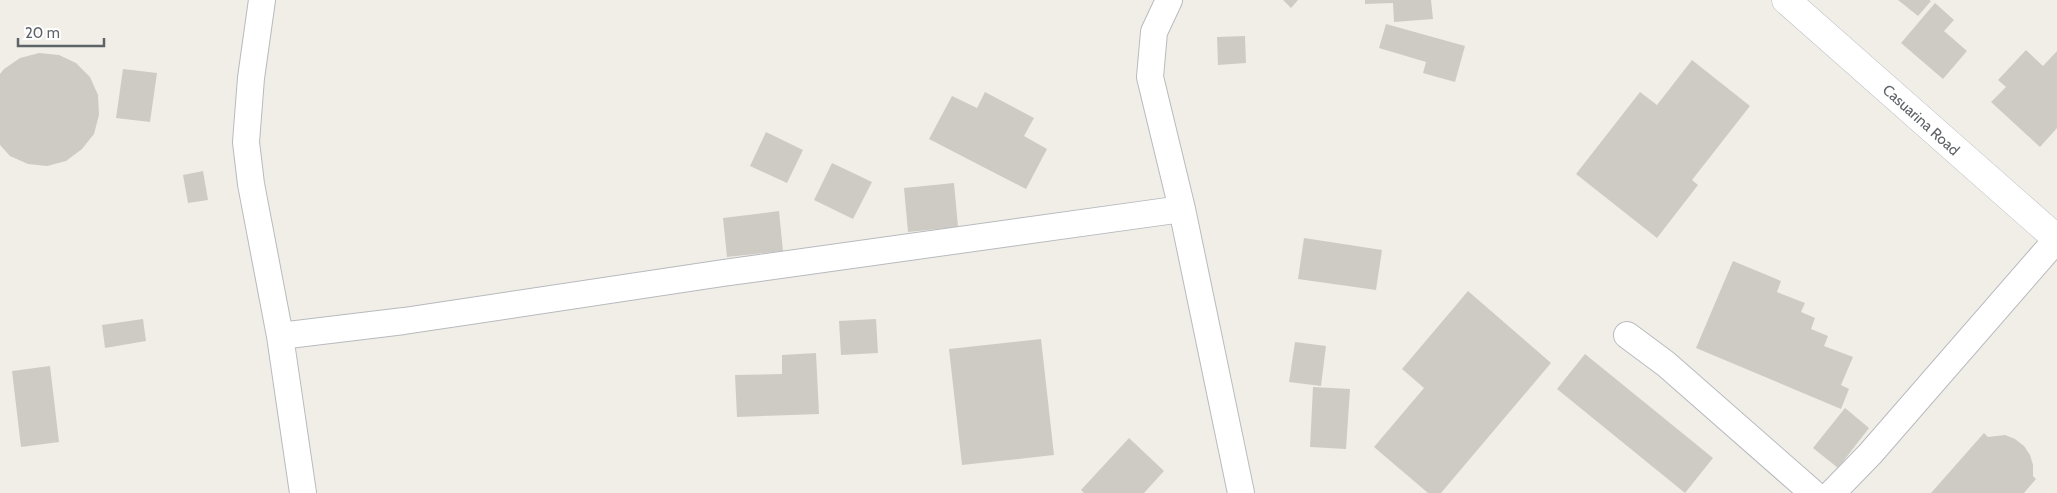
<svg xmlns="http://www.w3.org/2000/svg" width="2057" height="493" font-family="Cabin,sans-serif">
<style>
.building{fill:#cecbc5}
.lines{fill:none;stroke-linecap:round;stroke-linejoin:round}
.street-casing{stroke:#b7babe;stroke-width:28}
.secondary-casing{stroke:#b8bcc1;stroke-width:29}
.street{stroke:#fff;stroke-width:26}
.secondary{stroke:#fff;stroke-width:28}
.labels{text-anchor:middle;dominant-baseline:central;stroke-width:4.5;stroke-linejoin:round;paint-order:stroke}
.street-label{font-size:15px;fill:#5e6368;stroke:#fff}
</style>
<rect width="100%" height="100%" fill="#f1eee7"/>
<path class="building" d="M1283,0H1298L1291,8Z
M1365,0H1431L1433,19L1394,22L1393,3L1365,4Z
M1898,0H1929L1931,1L1918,16Z
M1935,3L1954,20L1944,31L1967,51L1943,79L1901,43Z
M1386,24L1465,46L1455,82L1423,73L1426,62L1379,48Z
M1245,36L1246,63L1218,65L1217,37Z
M2026,50L2043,66L2057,51V128L2040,147L1991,102L2006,87L1998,80Z
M39,53L59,55L76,63L90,77L98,95L99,115L94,134L82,149L66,161L47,166L28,164L10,156L0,145V74L4,69L20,58Z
M1692,60L1750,106L1692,180L1698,185L1657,238L1576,174L1640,92L1657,105Z
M123,69L157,73L150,122L116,118Z
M985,92L1034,118L1024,136L1047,149L1026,189L929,139L952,96L977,108Z
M766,132L803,150L787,183L750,166Z
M832,163L872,182L853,219L814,200Z
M203,171L208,200L188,203L183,175Z
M954,183L958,227L908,232L904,188Z
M779,211L783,251L727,257L723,218Z
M1304,238L1382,250L1376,290L1298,279Z
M1733,261L1781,281L1777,292L1805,303L1801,312L1815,318L1811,329L1828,336L1824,346L1853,357L1841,385L1849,389L1841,409L1696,348Z
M1468,291L1551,363L1441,493H1428L1374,447L1424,388L1402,369Z
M143,319L146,341L105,348L102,325Z
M876,319L878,353L841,355L839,321Z
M1041,339L1054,455L962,465L949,349Z
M1295,342L1326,346L1321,386L1289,382Z
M816,353L819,414L737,417L735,375L782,374V355Z
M1585,354L1713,458L1685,493L1557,389Z
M50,366L59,442L21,447L12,371Z
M1313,387L1350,389L1346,449L1310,447Z
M1845,408L1869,428L1838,468L1813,448Z
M1984,433L1988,437L2005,435L2015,439L2024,446L2030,455L2033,465V476L2036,479L2024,493H1931Z
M1129,438L1164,471L1144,493H1084L1081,490Z"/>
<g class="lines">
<defs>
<path id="street" d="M262,0L251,78L246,142L251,184L280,336L303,493
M1169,0L1154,32L1150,77L1182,209L1241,493
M1627,335L1666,364L1813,493
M280,336L404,321L723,273L1182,209
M1832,493L1870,454L2057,239"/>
<path id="secondary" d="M1786,0L2057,239"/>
</defs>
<use href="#street" class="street-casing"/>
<use href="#secondary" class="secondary-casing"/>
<use href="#street" class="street"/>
<use href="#secondary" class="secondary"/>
</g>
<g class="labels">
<g class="street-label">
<text transform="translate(1921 120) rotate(42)">Casuarina Road</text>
</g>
</g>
<path d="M18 38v8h86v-8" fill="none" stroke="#5e6368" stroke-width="2.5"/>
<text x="25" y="38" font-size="15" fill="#5e6368" stroke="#ffffff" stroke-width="4" paint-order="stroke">20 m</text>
</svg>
